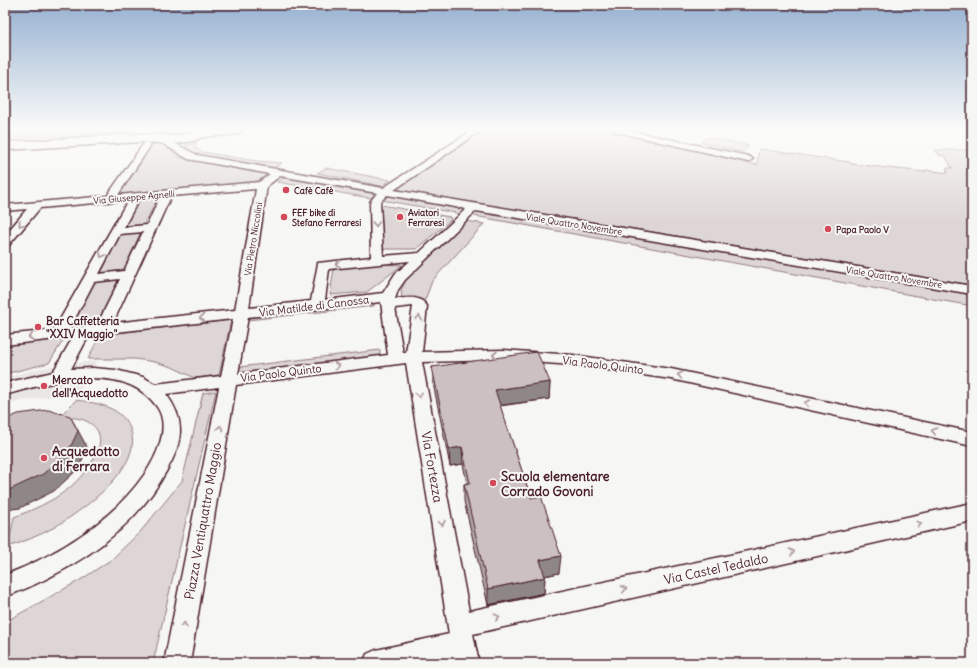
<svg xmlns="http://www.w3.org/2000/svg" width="977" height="668" font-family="Delius,sans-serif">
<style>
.built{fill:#e9e6e3}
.green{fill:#ddd6d5;stroke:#947a80}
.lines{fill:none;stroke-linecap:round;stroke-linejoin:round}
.street-casing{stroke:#4a1f2b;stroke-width:3}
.secondary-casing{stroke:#4a1f2b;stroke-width:3}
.street{fill:#f6f6f2;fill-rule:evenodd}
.secondary{fill:#f6f6f2;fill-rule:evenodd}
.wall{fill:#afa6a5;stroke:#4a1f2b}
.shaded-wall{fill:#8f8786;stroke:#4a1f2b}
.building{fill:#ccc1c0;stroke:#4a1f2b}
.oneway{stroke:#a99598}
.poi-dot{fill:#d1495b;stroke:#f6f6f2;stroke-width:1.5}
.labels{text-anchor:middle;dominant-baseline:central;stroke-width:4;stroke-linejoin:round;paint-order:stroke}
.far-poi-label{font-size:9px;font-weight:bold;fill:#4a1f2b;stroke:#f6f6f2;text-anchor:start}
.far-street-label{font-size:9px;fill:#4a1f2b;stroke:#f6f6f2}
.street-label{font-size:11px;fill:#4a1f2b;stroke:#f6f6f2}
.poi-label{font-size:11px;font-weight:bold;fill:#4a1f2b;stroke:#f6f6f2;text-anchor:start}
.near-poi-label{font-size:13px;font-weight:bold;fill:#4a1f2b;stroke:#f6f6f2;text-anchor:start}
.near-street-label{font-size:13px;fill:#4a1f2b;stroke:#f6f6f2}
</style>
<rect width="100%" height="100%" fill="#f6f6f2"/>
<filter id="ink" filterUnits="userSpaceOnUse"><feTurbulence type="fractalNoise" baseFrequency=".025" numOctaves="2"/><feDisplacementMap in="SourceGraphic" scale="8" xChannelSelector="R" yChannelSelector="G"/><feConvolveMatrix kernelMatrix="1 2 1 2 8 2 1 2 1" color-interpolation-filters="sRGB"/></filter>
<g filter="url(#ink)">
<path class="built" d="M97,361L79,392L20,401L5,405V379L29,371L53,366Z"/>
<path class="green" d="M17,130H138L130,132L5,138Z
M168,130H195L188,134L166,136L163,135L165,131Z
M484,130H602L757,165L759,149L849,162L852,164L925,172V170L948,173L946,168H952L945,156L939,155L935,150H972V285L393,189Z
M708,137L749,146L742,152L701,142Z
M151,142L162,143L178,157L270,174L253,183L113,196Z
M197,143L195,148L202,152L256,161L282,163L273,168L195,155L184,151L186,145Z
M326,168L390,180L382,186L317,173Z
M286,177L378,193L370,198L277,182Z
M387,195L467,208L462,214L381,200Z
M159,196L143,226L123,227L141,198Z
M381,205L450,217L451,220L416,249H383Z
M475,209L939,288L972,295V306L469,215Z
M466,221L484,224L432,281L425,300H402L401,290L408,276Z
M141,231L124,270L101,273L121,233Z
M379,264L402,265L367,292L330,295L334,268Z
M119,279L97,324L70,327L95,282Z
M374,301V306L248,320V314Z
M231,320L219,375L195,378L172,367L155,362L135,359H88L100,335Z
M64,339L49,363L5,374V345Z
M380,350V357L238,375L239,367Z
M216,391L153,663H5V622L82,579L112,559L141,531L182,481L203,393Z
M76,400C98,403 123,407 131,431C143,469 80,512 53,528C38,536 23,542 8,547L14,517C33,510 51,502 68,489C85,475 120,435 84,420C76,417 67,418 59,417Z"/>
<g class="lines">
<defs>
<path id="street" d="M5,130H15L5,137Z
M473,130H482L394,190L972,286V294L476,211L405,280L398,290L395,299C408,298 419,295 427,306L422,352L503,350L573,355L671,369L972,432V446L671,379L573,365L503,360L422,362L469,611L972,503V521L473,634L479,663H453L452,659L434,663H363L367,654L376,650L449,634L406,363L236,385L190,663H164L219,387L166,394C186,420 183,442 167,470C133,533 70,572 5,597V575C57,555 111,522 144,475C156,458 171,427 157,407C124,360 52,382 5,395V383L53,372L73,337L5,345V335L54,330L128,200L40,208L9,245L5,246V235L27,209L5,211V205L107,196L144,143L147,142L151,145L118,195L259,182L270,174L188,159L160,142V138L163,137L197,155L383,188ZM280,176L377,193L370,202L371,257L318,263L311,301L249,308L267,186ZM256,189L235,310L113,323L171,196ZM387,195L466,209L419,253L383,256L380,202ZM160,197L147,225L124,227L139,199ZM143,232L124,271L99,274L120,234ZM410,261L395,274L383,293L325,300L329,269ZM120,279L97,325L70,328L94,282ZM381,302L388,355L238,374L248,317ZM413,306L406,353H403L395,308ZM233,319L221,376L155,384L143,377L116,370L93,368L71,369L89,335Z
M613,130H626L748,156L753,159L748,162L617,132Z"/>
<path id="secondary" d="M198,130H243L237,134L203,137L193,141L173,144L142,142L5,150V142C50,140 95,136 140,134C160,134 179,139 198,130Z"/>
</defs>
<use href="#street" class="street-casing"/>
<use href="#secondary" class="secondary-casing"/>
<use href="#street" class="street"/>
<use href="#secondary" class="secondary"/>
</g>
<path class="wall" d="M432,367L550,382L549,399L500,406L531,498L559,573L545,576L544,593L488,605L464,501V484H467L463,464L450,466L433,383Z"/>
<path class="shaded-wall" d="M550,382L549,399L495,406V390Z
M70,416L87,447L79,468L54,491L20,508L5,510V491Z
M462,447L463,464L450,466L449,449Z
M561,556L559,573L539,577L540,560Z
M545,577L544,593L488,605V589Z"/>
<path class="building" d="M537,352L550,382L495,390L531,498L541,496L561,556L540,560L545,577L488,589L464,484L470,483L462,447L449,449L432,367Z
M48,410L70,416L78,431L68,452L43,474L7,491H5V420L18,414Z"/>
<defs><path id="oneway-chevron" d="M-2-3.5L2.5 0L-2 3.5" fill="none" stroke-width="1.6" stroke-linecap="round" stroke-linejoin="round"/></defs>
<g class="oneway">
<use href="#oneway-chevron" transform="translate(21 224) rotate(131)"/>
<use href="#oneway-chevron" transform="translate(376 224) rotate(88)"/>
<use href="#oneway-chevron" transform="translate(102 255) rotate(119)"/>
<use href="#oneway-chevron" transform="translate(338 264) rotate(174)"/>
<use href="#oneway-chevron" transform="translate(202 318) rotate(174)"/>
<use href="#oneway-chevron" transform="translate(419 318) rotate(-81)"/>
<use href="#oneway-chevron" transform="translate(31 337) rotate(174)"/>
<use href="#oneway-chevron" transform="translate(495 355) rotate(180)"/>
<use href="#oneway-chevron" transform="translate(337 366) rotate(-7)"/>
<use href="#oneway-chevron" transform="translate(680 375) rotate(-169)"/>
<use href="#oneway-chevron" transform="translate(419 395) rotate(80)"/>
<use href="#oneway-chevron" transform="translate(807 403) rotate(-167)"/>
<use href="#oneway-chevron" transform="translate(220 428) rotate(-80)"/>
<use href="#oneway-chevron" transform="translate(934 431) rotate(-167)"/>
<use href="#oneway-chevron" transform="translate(442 523) rotate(80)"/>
<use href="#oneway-chevron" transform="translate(919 524) rotate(-12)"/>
<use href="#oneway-chevron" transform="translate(792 552) rotate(-12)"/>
<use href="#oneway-chevron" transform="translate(624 589) rotate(-12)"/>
<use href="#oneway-chevron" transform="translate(497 617) rotate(-12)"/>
<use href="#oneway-chevron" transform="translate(184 625) rotate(-80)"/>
</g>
</g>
<linearGradient id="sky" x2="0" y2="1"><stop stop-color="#96b1d1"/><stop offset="0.58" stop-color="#fbfbf9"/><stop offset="1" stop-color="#fbfbf9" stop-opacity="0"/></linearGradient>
<rect width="977" height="223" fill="url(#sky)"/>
<g class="poi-dot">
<circle cx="286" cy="190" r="4"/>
<circle cx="284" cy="217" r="4"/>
<circle cx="400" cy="217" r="4"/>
<circle cx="828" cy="229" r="4"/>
<circle cx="38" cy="327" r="4"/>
<circle cx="44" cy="386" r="4"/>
<circle cx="44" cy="458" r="4"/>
<circle cx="493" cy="483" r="4"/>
</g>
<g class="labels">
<g class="far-poi-label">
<text x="294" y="190">Cafè Cafè</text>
<text x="292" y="212">FEF bike di<tspan x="292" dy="10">Stefano Ferraresi</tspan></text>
<text x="408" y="212">Aviatori<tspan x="408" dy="10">Ferraresi</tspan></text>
<text x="836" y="229">Papa Paolo V</text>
</g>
<g class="far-street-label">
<text transform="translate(134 197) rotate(-5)">Via Giuseppe Agnelli</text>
<text transform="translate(574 224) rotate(9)">Viale Quattro Novembre</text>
<text transform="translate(253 239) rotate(-81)">Via Pietro Niccolini</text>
<text transform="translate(894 277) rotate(9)">Viale Quattro Novembre</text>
</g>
<g class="street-label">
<text transform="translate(314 306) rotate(-7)">Via Matilde di Canossa</text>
<text transform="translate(603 365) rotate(7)">Via Paolo Quinto</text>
<text transform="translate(281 373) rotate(-7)">Via Paolo Quinto</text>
</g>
<g class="poi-label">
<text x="46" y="321">Bar Caffetteria<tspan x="46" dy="13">"XXIV Maggio"</tspan></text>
<text x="52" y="380">Mercato<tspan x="52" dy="13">dell'Acquedotto</tspan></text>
</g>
<g class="near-poi-label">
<text x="52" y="451">Acquedotto<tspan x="52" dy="15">di Ferrara</tspan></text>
<text x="501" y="476">Scuola elementare<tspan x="501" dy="15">Corrado Govoni</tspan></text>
</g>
<g class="near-street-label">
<text transform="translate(432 467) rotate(80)">Via Fortezza</text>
<text transform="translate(203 521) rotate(-80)">Piazza Ventiquattro Maggio</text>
<text transform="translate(716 569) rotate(-12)">Via Castel Tedaldo</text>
</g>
</g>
<rect width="977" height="668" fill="none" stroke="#f6f6f2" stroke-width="20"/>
<rect x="10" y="10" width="957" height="648" fill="none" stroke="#4a1f2b" stroke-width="1.5" filter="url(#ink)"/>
</svg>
